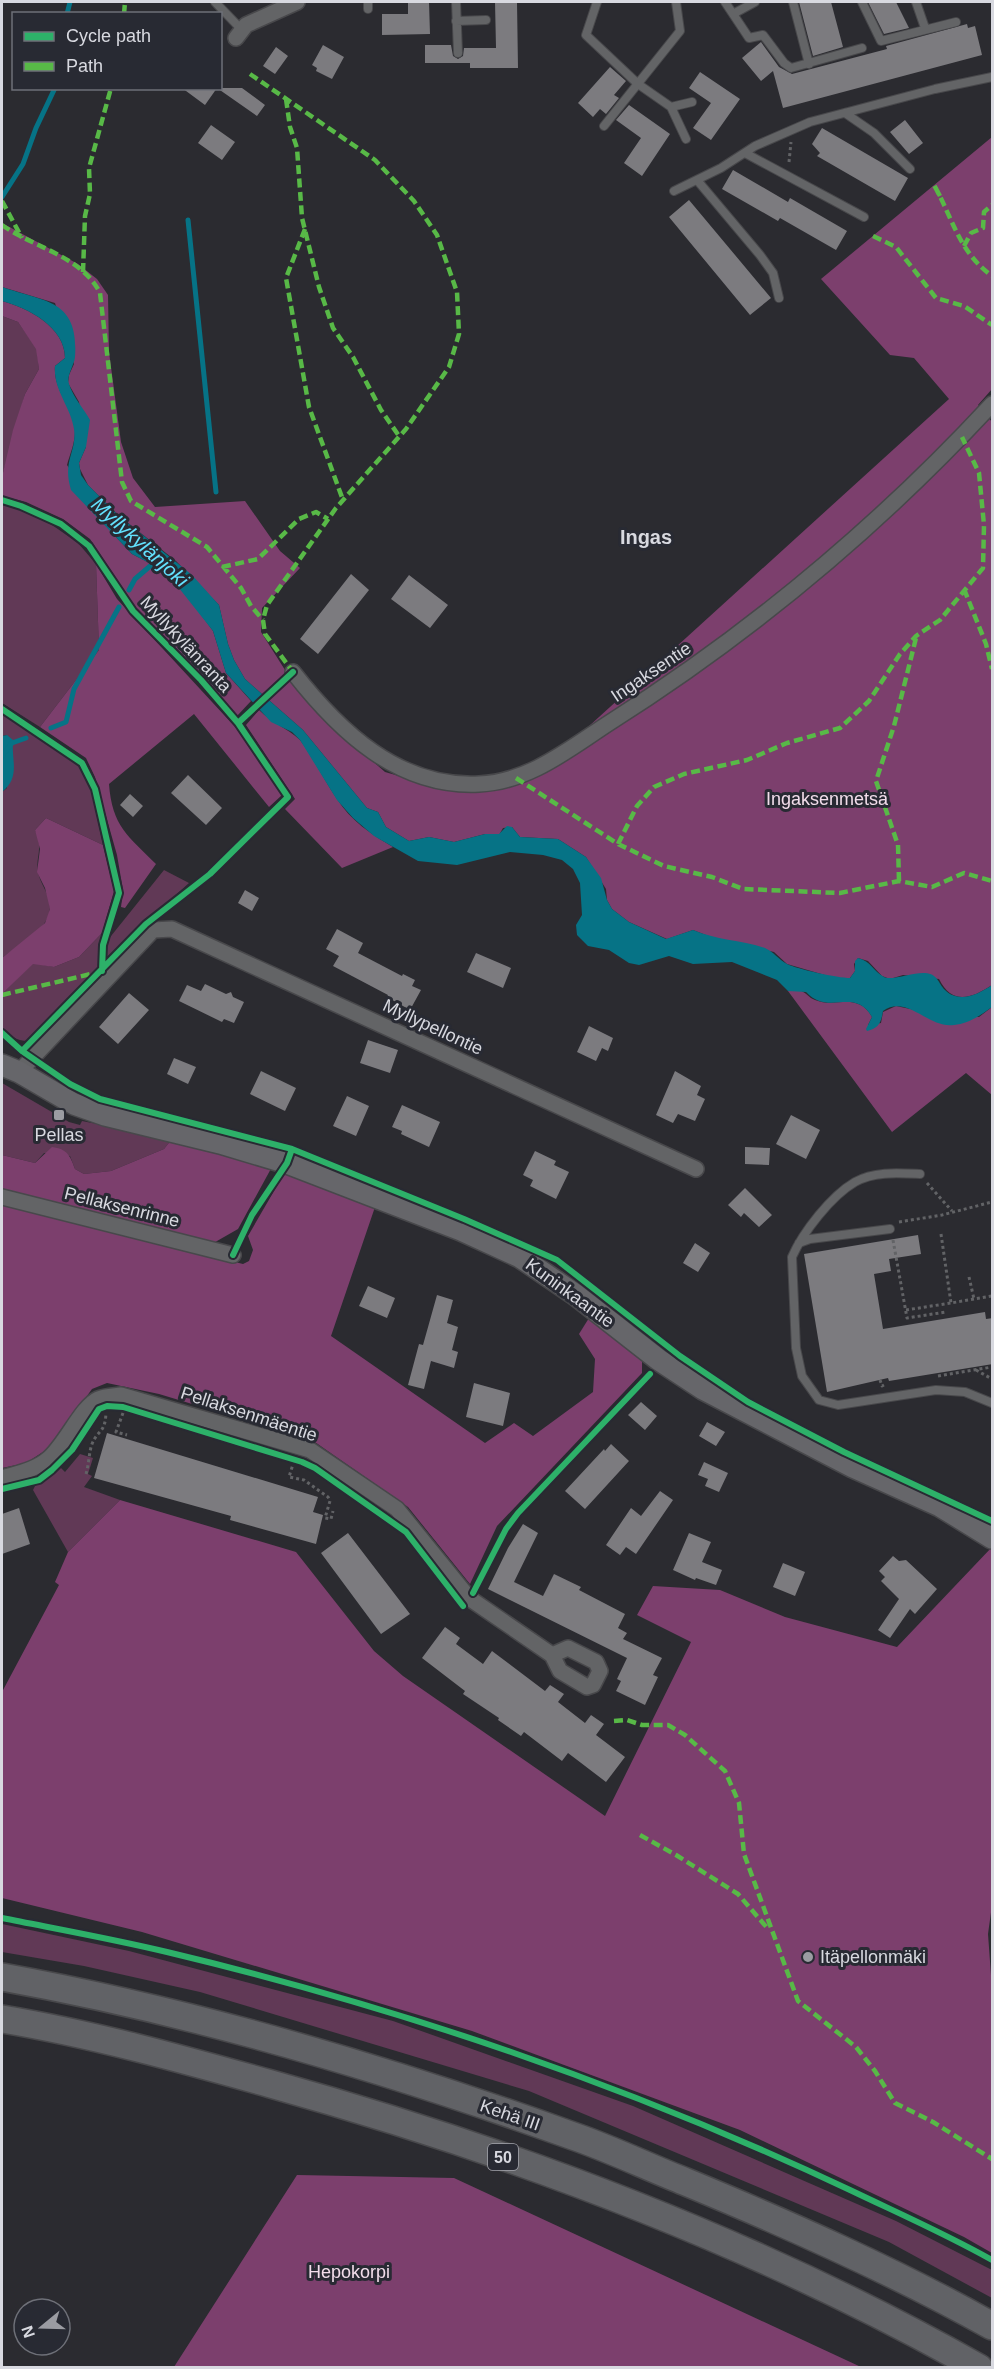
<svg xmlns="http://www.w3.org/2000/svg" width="994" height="2369" font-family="Helvetica,sans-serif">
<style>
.green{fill:#613956}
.forest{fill:#7c3f6d}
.water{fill:#067386}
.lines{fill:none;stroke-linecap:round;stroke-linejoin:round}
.stream{stroke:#067386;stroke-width:5}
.building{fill:#7c7b7f}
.lane-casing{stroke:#48484b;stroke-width:10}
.street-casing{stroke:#48484b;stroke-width:18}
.secondary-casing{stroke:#48484b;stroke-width:24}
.highway-casing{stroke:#48484b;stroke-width:30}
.path{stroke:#626366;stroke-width:3;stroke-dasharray:3 3;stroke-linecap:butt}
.lane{stroke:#636466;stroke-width:8}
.street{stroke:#636466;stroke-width:15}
.secondary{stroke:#66666a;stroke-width:21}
.highway{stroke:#616266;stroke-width:27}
.quiet{stroke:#58b947;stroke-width:4.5;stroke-dasharray:9 4.5;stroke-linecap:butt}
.cycleway-casing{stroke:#282a33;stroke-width:10}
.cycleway{stroke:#2db169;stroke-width:6}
.poi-dot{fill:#9b9ca2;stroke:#282a33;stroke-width:2}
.labels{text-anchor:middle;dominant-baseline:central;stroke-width:6;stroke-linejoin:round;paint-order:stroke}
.shield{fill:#282a33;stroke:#a3a4ac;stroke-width:1.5}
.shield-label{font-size:16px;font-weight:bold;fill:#d8d9e0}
.street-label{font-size:18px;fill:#d8d9e0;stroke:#282a33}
.park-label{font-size:18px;fill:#f2ddeb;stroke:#282a33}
.poi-label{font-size:18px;fill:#d8d9e0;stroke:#282a33}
.neighbourhood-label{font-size:20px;font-weight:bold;fill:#d8d9e0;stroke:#282a33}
.water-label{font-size:20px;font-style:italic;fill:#63e2fe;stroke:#282a33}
</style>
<rect width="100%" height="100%" fill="#2b2b30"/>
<path class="green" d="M2,316L18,322L37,349L39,369L25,394L2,477Z
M2,504L21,510L52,525L78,543L96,564L99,650L40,727L2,703Z
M2,714L78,765L91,789L103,845L46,818L35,830C44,849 35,857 38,872C40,884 50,894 50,908C49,930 17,946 2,958V792L7,788V735L2,736Z
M164,870L189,883L107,957L105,956L107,941Z
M102,933L98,948V970L28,1041C16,1041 9,1035 2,1027V994L33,963L54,967L79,957Z
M2,1083L69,1122L80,1125L82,1121L172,1139L164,1149L111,1171L84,1174L75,1169L70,1156L44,1153L35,1163L2,1155Z
M80,1454L93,1458L88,1474L92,1476L84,1487L120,1500L68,1552L33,1490L35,1486L60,1467L65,1472Z
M2,1924L129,1951L393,2021L633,2106L896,2221L992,2270V2298L889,2242L529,2091L200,1992L84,1966L2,1952Z"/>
<path class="forest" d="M992,137V389L978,405L992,422V985C971,999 952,1005 939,979L903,975L890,979L882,976L868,961L858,958L854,964L855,971L850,978H835L787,964L774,952L711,937L693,930L667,939L629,922L612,909L607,900L606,889L586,857L558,839L520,837L512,827L503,828L499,835L485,834L454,842L429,837L409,841L386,827L378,812L367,808L303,730L245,679L234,660L228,644L219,605L176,561L118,515L88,485L80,469L79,463L86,447L79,402L68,383L69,375L74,364L55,303L2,287V223L78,264L97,279L108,295L109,352L121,442L133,478L155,507L245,501L280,551L300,568L262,608L261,632L285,670L337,730L385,772L448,790L497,789L577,737L949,399L914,358L890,355L821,279Z
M2,301C28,308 65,327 65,358L55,366C53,391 74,408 75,431C75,443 70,454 67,465L114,535L132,554L157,567L171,578L191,601L213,631L226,673L251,701L237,716L138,611L90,539L63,519L26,502L2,496V477L13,430L25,394L39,369L36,349L18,322L2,316Z
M96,564L117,599L236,728L282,795L269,807L194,714L109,784C112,826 128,836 156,864L125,908L121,907L123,890L117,855L95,777L86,758L40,727L99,650Z
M259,710C272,723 287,728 300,740C314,759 324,780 337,799C350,820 372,835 393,847L342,868L285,809L295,799L246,725Z
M46,818L103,845L114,891L102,933L79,957L54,967L33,964L2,994V958L45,923L50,909L45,888L37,872L40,849L35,830Z
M799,990C806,992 809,998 815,1000C836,1009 857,991 872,1017L868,1025L881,1023L883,1012L896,1006L915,1010L979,1017L992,1007V1095L966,1073L892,1132L788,991Z
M172,1139L273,1165L238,1229L210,1245L2,1192V1155L35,1163L52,1147C67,1149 70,1155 75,1169L84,1174L111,1171L164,1149Z
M285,1172L375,1207L331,1336L485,1443L514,1423L533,1436L593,1392L595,1359L579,1334L589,1318L642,1361V1373L497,1526L470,1584L408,1507L312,1440L159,1394L107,1383L92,1389L49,1448L26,1463L2,1468V1204L243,1264L249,1261L253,1250L248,1236Z
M120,1500L296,1552L374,1651L403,1676L605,1816L691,1642L637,1615L653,1586L720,1590L785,1617L897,1647L992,1547V1905L988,1934L992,1989V2253L964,2237L740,2130L472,2031L142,1932L2,1898V1692L59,1585L55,1582L68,1552Z
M297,2175L454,2178L861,2367H174Z"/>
<path class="water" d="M2,287C45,302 79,299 75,357C74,366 66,376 69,384C73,397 84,409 90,420L86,447L79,463L81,475L88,485L118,515L192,575L219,605L228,644L234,660L245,679L303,730L367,808L378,812L386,827L409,841L429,837L454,842L485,834H499L507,826L512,827L520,837L558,839L586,857L601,878L607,900L612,909L629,922L666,939L693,930C716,940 741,940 765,948C774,952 778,959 787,964C797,969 838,978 850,978L855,971V961L858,958C871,961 873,971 884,977C891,981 914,972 925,973C938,974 938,983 945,990C959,1004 979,994 992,985V1007C981,1015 968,1024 954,1025C929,1029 907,994 883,1011C881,1023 879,1028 867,1031L866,1029L872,1017C854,986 829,1017 806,992L788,991L777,980L732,962L693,964L669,956L639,965L629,963L609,950L588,946L577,935L576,925L582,915L580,883L573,869L562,860L543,855L510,852L457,865L418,861L374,836L353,818L337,800L300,740L292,732L271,722L226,673L213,631L171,578L157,567L132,554L71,490C62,460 77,453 74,429C71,407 53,390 55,366L65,358C65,327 28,308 2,301Z
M7,735L13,740C11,760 21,777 2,792V736Z"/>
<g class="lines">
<path class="stream" d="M67,14L70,2
M2,197L23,164L36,128L55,88
M188,220L216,492
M129,590L135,579L156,561
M51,728L66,722L74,689L119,607
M2,756L12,743L26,738"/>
</g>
<path class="building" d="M408,2H429L430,34L382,35V14H408Z
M495,2H517L518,68H470V63H425V45H451L453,56L458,59L463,56L464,48H496Z
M799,2H831L843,47L813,56Z
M868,2H896L909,28L884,34Z
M967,24L968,28L975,26L982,55L783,108L773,71L761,81L742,58L761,42L779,67L792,74L887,49L886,46Z
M323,45L344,57L332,79L316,71L317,68L312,65Z
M276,47L288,56L275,74L263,66Z
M610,67L626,81L614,95L619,98L606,114L600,109L593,117L578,103Z
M700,72L740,99L711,140L693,128L711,103L689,88Z
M182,88H217L205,105Z
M217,88H242L265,105L257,116Z
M629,105L670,134L642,176L624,163L641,138L616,120Z
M905,120L923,143L909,154L890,132Z
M211,125L235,142L222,160L198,143Z
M822,128L908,178L895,201L817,156L820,153L812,144Z
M733,170L788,202L790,198L847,231L836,250L780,218L778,221L722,189Z
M689,200L771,298L750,315L669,217Z
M351,574L369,590L318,654L300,639Z
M409,575L448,605L430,628L391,599Z
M188,775L222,808L206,825L171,793Z
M130,794L143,806L133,817L120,805Z
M245,890L259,898L252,911L238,903Z
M337,929L363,943L358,953L402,976L403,974L415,980L412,986L421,990L410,1010L387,997L388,995L333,966L339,956L326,949Z
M476,953L511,968L503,988L467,972Z
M205,984L226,994L231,992L233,997L244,1002L234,1023L224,1019L222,1022L179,1001L187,985L201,991Z
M129,993L149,1010L118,1044L99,1027Z
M589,1026L613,1038L608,1051L602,1048L596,1061L577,1052Z
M368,1040L398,1050L390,1073L360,1063Z
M174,1058L196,1067L188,1084L167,1074Z
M261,1071L296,1088L285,1111L250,1094Z
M675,1071L701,1086L697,1095L705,1099L695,1121L678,1114L673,1123L656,1115Z
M347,1096L369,1106L356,1136L333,1126Z
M402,1105L440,1122L429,1147L401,1134L402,1131L392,1127Z
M791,1115L820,1130L806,1159L776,1144Z
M745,1147L770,1148L769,1165L745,1164Z
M535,1151L556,1161L554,1165L569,1172L556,1199L530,1186L533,1180L523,1175Z
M745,1188L772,1215L759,1227L744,1213L741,1217L728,1205Z
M918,1235L921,1254L889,1259L891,1271L874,1274L883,1329L985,1312L986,1319L993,1318V1364L889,1381L888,1378L827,1392L804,1254Z
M695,1243L710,1253L698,1272L683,1263Z
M368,1286L395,1298L387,1318L359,1306Z
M437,1295L453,1300L447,1323L458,1327L452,1350L458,1352L454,1368L431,1361L424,1389L408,1385L419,1344L423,1345Z
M474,1383L510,1393L503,1426L466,1417Z
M641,1402L657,1416L645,1430L628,1415Z
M707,1422L725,1432L716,1446L699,1436Z
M107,1433L318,1497L313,1512L323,1515L316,1544L230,1520L231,1516L94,1478Z
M611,1444L629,1461L585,1509L565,1491L604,1449L605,1451Z
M704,1462L728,1473L719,1492L705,1486L708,1479L698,1475Z
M660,1491L673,1500L636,1554L626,1547L620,1555L606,1545L631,1508L641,1516Z
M19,1508L30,1544L2,1554V1514Z
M523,1524L538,1533L514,1582L543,1596L554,1574L581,1587L579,1590L625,1614L618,1628L627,1633L623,1639L662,1658L653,1675L658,1677L645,1705L616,1691L621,1681L617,1679L627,1658L488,1589L508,1548Z
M348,1533L410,1614L381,1634L321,1553Z
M689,1533L711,1542L702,1562L722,1570L716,1585L696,1578L695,1580L673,1570Z
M893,1556L899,1561L906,1560L937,1589L915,1614L910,1609L890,1638L878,1630L899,1599L881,1581L885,1577L879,1571Z
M783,1563L805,1572L795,1596L773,1587Z
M445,1627L460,1638L456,1644L483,1664L492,1651L545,1691L550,1685L564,1694L558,1702L585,1723L591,1715L604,1724L596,1735L625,1757L606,1782L568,1753L562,1761L524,1732L521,1736L498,1720L499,1718L463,1694L465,1691L422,1658Z"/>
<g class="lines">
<defs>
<path id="lane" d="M215,2L242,30
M368,2V9
M456,2L458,53
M597,2L586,35L638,84L671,107L686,139
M725,2L749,38L763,35L784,63L791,68L862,48
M793,2L809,64
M862,2L881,41L956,22
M916,2L925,28
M733,14L755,2
M456,21L486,20
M671,107L692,102
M845,113L874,133L910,169
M604,126L680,31L676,2
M745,153L864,217
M697,180L760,255L773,273L779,298
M674,191L721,168L755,146L810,122L935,89L992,77
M920,1174C899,1173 874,1171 855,1182C831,1196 803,1232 792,1257L796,1348L802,1376L819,1400L838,1405L936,1390L965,1392L992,1403
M799,1243L810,1239L890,1229"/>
<path id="street" d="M236,38L246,25L297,2
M293,672C339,731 398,788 479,784C529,782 569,749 609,723C751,633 878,527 992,404
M19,1072L153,930L172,929L696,1169
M2,1197L233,1255
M2,1478C18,1473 35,1470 48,1459C65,1445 82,1406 98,1399C105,1396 114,1396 121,1395L310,1450L397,1509L469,1598L552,1655L560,1671L587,1687L593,1685L600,1671L596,1662L568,1648L552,1655"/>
<path id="secondary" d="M2,1065L19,1072L74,1104L105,1115L220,1143L287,1163L461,1230L520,1257L576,1295L659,1360L703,1389L853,1467L940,1506L992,1538"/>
<path id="highway" d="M2,1977C196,2012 387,2069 573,2136C611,2149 648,2167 686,2182C790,2225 894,2271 992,2326
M2,2019C92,2034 182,2059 271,2084C515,2152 757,2243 979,2368"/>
</defs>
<use href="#lane" class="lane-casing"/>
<use href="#street" class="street-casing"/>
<use href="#secondary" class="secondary-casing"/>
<use href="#highway" class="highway-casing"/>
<path class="path" d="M789,162L791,142
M927,1183L952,1211
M899,1222L942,1215L992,1202
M941,1234L951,1303L992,1296
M893,1240L907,1318L946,1312
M969,1277L974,1299
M906,1310L951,1303
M976,1370L992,1379
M938,1376L992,1367
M880,1380L882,1386L884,1385
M123,1413L116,1432L127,1435
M294,1461L289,1477L304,1480L328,1497L330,1501L325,1518L331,1519L333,1511
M86,1474C89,1464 89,1452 92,1444C98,1429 105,1434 106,1413"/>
<use href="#lane" class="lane"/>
<use href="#street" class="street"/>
<use href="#secondary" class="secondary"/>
<use href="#highway" class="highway"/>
<path class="quiet" d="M124,14L125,2
M250,74L375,160L414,201L437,235L457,292L459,334L449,367L406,429L336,508L267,605L263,620L265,634L293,672
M286,99L290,127L297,148L302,218L319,287L333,328L353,357L381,410L399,436
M940,196L934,185C953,219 959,252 992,276
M2,201L22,238
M2,225C32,247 82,256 100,293L122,482L131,501L207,547L241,588L251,606L263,620
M305,229L286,278L309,407L343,500
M873,236L896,247L936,298L964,306L992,325
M964,246L971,233L983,228L984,212L992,205
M83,272L85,216L90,194L89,168L111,88
M222,567L258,559L299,519L316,512L328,519
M964,589L986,644L992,669
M516,778L618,844L664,866L712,877L743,889L840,893L899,881L932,887L964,873L992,881
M618,844L637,806L654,787L684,774L747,760L787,743L840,728L869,701L900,654L916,636L940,620L983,568L984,525L979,473L962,437
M899,881L898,845L876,781L894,726L916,638
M2,995L95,973
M614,1721L627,1720L642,1725H668L685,1735L725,1771L739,1803L744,1854L798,2001L856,2047L875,2071L895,2103L933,2122L992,2159
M640,1835L676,1855L738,1894L769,1930"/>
<defs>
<path id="cycleway" d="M2,500L21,506L61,524L89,546L133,611L201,680L238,723
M2,709L82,763L95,789L119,893L103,945L102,971
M2,1033L22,1051L70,1084L100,1099L292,1149L464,1219L557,1260L680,1356L748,1402L844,1452L992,1521
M22,1051L146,924L210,874L288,797L238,723L293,672
M233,1255L252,1215L287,1163L292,1149
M2,1489L39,1480L52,1470L72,1450L99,1409L107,1406L123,1407L302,1462L315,1468L406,1532L463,1606
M473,1593L506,1529L518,1513L650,1374
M2,1918C57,1929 113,1939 167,1952C402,2008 632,2087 850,2190C898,2213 946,2234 992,2260"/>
</defs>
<use href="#cycleway" class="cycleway-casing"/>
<use href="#cycleway" class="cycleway"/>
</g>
<g class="poi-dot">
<rect x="53" y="1109" width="12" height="12" rx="3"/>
<circle cx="808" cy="1957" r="6"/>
</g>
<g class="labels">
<rect class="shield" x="488" y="2144" width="30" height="26" rx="4.5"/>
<g class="shield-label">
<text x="503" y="2157">50</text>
</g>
<g class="street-label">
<text transform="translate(186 644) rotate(47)">Myllykylänranta</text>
<text transform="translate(651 672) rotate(-34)">Ingaksentie</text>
<text transform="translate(433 1027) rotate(25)">Myllypellontie</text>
<text transform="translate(122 1207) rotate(14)">Pellaksenrinne</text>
<text transform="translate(570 1293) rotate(36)">Kuninkaantie</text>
<text transform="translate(249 1414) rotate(18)">Pellaksenmäentie</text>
<text transform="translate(510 2115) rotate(19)">Kehä III</text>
</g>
<g class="park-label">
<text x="827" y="799">Ingaksenmetsä</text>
<text x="349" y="2272">Hepokorpi</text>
</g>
<g class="poi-label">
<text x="59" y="1135">Pellas</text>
<text x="820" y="1957" text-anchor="start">Itäpellonmäki</text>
</g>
<g class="neighbourhood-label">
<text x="646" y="537">Ingas</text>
</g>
<g class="water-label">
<text transform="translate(140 542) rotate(42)">Myllykylänjoki</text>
</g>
</g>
<rect width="994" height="2369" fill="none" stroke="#d8d9e0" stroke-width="6"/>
<rect x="12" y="12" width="210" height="78" fill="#282a33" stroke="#6e7078" stroke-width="1.5"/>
<rect x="24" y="32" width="30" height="9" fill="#2db169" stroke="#6e7078" stroke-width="1.5"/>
<text x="66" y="42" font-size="18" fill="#d8d9e0">Cycle path</text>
<rect x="24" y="62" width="30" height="9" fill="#58b947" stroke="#6e7078" stroke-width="1.5"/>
<text x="66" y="72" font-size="18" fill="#d8d9e0">Path</text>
<g transform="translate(42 2327) rotate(251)"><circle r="28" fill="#282a33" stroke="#6e7078" stroke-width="1.5"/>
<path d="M0-4.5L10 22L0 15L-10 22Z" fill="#9b9ca2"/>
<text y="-9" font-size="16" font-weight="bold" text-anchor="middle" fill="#d8d9e0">N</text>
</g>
</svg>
